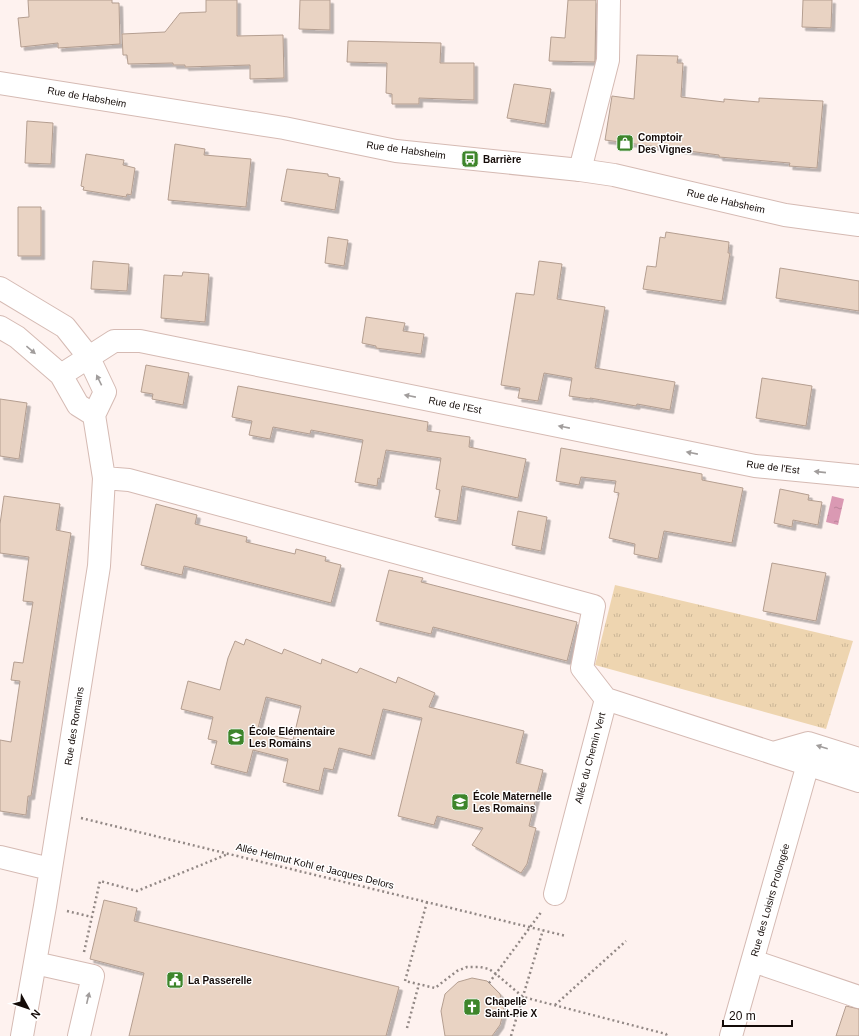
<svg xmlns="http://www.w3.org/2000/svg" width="859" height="1036" font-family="Arial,sans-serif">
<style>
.grass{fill:url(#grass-tufts)}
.water{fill:url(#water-ripples)}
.building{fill:#e9d3c3;stroke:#b49e90;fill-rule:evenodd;filter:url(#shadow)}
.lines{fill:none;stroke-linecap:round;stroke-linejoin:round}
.minor-casing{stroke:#d5bab3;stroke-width:24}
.major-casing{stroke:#d5bab3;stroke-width:24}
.path{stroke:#928885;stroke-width:2.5;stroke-dasharray:2 3;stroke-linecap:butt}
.minor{stroke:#fff;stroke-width:22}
.major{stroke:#fff;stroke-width:22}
.oneway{fill:#a19d9c}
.labels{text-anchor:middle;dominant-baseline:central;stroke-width:3;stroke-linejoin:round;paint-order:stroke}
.street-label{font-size:10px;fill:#140b08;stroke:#fff}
.poi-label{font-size:10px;font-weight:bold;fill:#140b08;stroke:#fff;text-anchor:start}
</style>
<defs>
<pattern id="grass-tufts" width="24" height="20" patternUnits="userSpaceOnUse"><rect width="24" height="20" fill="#eed5b0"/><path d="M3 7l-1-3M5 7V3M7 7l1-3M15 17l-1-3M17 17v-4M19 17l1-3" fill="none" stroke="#cbb696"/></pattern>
<pattern id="water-ripples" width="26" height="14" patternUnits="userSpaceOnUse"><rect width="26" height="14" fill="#da99b3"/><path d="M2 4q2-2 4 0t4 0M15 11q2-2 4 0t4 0" fill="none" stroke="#ba8298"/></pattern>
<filter id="shadow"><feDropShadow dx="3.5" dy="3.5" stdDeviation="0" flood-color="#0004"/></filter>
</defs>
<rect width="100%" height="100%" fill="#fef2ef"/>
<path class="grass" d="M615,585L853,641L826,729L595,665Z"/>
<path class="water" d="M832,496L844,499L838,525L826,522Z"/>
<path class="building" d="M28,0H112V3H119L120,44L58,48V43L21,47L18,18L29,17Z
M206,0H237V36L283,35L284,78L250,79V65L185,67V65H173V63L128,64L127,55H123L122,34L165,32L180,13L206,12Z
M300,0H330V30L299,29Z
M568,0H596L595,62L549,61L551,37L565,38Z
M803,0H832L831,28L802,27Z
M348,41L441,43L440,63H474V100L419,98V104H392V94L386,93L387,63L347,62Z
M637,55L678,56L677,63H683L681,97L724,102V99L759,102V98L823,101L817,168L789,166L790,163L719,157V155L605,140L612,96L634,99Z
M514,84L551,89L545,124L507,118Z
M27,121L53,123L51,164L25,163Z
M175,144L205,149L204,155L251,159L246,207L168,200Z
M86,154L124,160L123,165L135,168L131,195L127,194L126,197L83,190L84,187L81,186Z
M287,169L328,174V176L340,178L335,210L281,201Z
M18,207H41V256H18Z
M666,232L729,242L728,253H730L722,301L643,289L647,266L656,267L660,237L665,238Z
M328,237L348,240L344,266L325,263Z
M93,261L129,264L127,291L91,289Z
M539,261L562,264L557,299L605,307L595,368L675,382L670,410L637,404L636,406L590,398V399L569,396L572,378L544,373L538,401L518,398L520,388L501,385L516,293L534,295Z
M780,268L859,281V311L776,298Z
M183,272L209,274L205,322L161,318L164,275L182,276Z
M366,317L405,323L403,331L424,334L421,354L376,348V346L362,343Z
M146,365L189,373L183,405L152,399L153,394L141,392Z
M762,378L812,386L806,426L756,418Z
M238,386L428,422L427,431L470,437L469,447L526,459L518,498L462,486L457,521L435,517L440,490L436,489L441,458L386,450L380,479L378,478L377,486L355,482L363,440L311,430L310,434L273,427L270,439L249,435L252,421L232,417Z
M0,399L27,403L19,459L0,456Z
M561,448L702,474V480L743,488L732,543L664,531L658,559L634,554L635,544L609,538L619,493L614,492L616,481L581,477L579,485L556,481Z
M780,489L809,495L808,500L822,502L818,525L793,520L792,527L774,523Z
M4,496L60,504L56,530L71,533L31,796H28L26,815L0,811V740L11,742L20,681L11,680L14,662L23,663L33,602L23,601L29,557L0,553V524Z
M156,504L197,515L195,524L247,537L246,542L295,554L296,549L326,557L325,561L341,565L331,603L184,566L182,575L141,565Z
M518,511L547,517L541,551L512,545Z
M772,563L826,573L816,621L763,611Z
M389,570L423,578L421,582L577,622L567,661L433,627L431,634L376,621Z
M246,639L282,654L284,649L321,664L322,659L357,673L360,668L396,683L398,677L435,693L429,707L524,731L516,763L543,770L529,826L536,828L527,864L521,873L472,845L483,828L437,816L434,825L398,816L422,718L383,709L371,756L339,748L333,770L324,768L319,791L283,782L288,759L253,750L247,773L211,764L217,741L208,739L213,717L181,709L188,681L220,690L228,658L235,641L244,645ZM266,697L301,706L293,740L257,732Z
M104,900L137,908L134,921L399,987L386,1036H129L144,973L90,959Z
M472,978L487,981L500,994L504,1010L500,1025L492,1036H445L441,1011L445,994L458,982Z
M846,1006L859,1009V1036H836Z"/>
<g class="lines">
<defs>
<path id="minor" d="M580,170L608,60L609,0
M0,288L65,327L88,356L105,392L94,415L104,478L99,566L45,906L22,1036
M0,327L17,337L61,375L78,405L94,415
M61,375L114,341H140L755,466L859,476
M104,478L129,480L594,606L582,668L606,699
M773,753L808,743L859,759
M0,857L50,869
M555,894L606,699L859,781
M753,961L859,997
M35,963L93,976L79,1036
M731,1036L808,764"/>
<path id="major" d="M0,83L284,128L396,151L580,170L614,175L785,215L859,225"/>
</defs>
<use href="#minor" class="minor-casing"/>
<use href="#major" class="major-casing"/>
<path class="path" d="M81,818L566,936
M427,902L405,981L435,988L457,971L467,967H480L489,969L496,974L523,997L666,1034L667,1036
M67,911L92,917
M84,952L100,881L137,891L228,854
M489,983L542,911
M555,1005L626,941
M407,1028L419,984
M511,1036L543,930"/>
<use href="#minor" class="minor"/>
<use href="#major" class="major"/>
</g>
<defs><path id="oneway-solid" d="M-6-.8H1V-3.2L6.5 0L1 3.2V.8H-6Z"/></defs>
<g class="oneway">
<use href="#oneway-solid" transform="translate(31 350) rotate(40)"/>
<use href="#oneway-solid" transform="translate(99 380) rotate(-116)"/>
<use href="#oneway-solid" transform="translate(410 396) rotate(-169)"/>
<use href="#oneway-solid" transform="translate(564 427) rotate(-169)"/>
<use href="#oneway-solid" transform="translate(692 453) rotate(-169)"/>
<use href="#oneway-solid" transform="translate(820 472) rotate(-174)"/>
<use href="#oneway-solid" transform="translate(822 747) rotate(-163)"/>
<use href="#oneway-solid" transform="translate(88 998) rotate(-77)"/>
</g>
<defs>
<symbol id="shop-square" viewBox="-11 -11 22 22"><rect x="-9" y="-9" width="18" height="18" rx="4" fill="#3d852b" stroke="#fff"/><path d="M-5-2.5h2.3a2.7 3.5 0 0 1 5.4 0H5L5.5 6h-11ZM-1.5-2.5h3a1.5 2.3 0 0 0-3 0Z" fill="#fff"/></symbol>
<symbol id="bus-square" viewBox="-11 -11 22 22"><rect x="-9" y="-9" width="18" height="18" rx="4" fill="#3d852b" stroke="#fff"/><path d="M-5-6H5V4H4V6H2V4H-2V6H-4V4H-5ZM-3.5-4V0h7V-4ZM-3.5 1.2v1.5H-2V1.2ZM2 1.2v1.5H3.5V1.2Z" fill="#fff"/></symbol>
<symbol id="school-square" viewBox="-11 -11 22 22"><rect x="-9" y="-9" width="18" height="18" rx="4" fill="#3d852b" stroke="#fff"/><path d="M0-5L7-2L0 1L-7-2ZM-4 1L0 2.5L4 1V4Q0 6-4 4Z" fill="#fff"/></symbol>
<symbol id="civic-square" viewBox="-11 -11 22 22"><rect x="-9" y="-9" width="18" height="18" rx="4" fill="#3d852b" stroke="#fff"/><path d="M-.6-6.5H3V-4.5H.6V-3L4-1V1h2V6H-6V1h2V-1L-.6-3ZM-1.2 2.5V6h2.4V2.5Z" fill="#fff"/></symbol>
<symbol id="church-square" viewBox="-11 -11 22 22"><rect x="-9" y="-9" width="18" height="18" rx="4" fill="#3d852b" stroke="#fff"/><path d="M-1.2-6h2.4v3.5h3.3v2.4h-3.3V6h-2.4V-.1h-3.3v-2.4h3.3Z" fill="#fff"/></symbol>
</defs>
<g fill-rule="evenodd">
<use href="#shop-square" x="615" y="133" width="20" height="20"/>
<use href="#bus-square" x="460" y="149" width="20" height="20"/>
<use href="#school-square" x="226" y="727" width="20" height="20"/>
<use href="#school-square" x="450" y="792" width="20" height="20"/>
<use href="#civic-square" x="165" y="970" width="20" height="20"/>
<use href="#church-square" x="462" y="997" width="20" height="20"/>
</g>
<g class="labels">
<g class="street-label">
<text transform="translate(87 97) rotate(10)">Rue de Habsheim</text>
<text transform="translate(406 150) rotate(8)">Rue de Habsheim</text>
<text transform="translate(726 201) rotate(13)">Rue de Habsheim</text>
<text transform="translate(455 405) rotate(11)">Rue de l'Est</text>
<text transform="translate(773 467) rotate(7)">Rue de l'Est</text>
<text transform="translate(74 726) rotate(-81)">Rue des Romains</text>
<text transform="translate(590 758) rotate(-75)">Allée du Chemin Vert</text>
<text transform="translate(315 866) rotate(14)">Allée Helmut Kohl et Jacques Delors</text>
<text transform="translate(770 900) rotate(-74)">Rue des Loisirs Prolongée</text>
</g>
<g class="poi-label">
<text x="638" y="137">Comptoir<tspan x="638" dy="12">Des Vignes</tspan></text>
<text x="483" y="159">Barrière</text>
<text x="249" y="731">École Elémentaire<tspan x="249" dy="12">Les Romains</tspan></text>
<text x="473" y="796">École Maternelle<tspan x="473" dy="12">Les Romains</tspan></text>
<text x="188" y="980">La Passerelle</text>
<text x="485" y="1001">Chapelle<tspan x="485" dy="12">Saint-Pie X</tspan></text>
</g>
</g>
<g transform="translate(28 1008) rotate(130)" stroke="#ffffff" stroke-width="3" paint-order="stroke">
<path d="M0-3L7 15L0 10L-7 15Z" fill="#140b08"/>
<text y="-6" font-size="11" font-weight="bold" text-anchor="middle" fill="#140b08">N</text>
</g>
<path d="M723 1020v6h69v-6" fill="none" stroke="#140b08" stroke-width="2"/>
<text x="729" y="1020" font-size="12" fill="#140b08" stroke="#ffffff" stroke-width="3" paint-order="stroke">20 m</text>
</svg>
